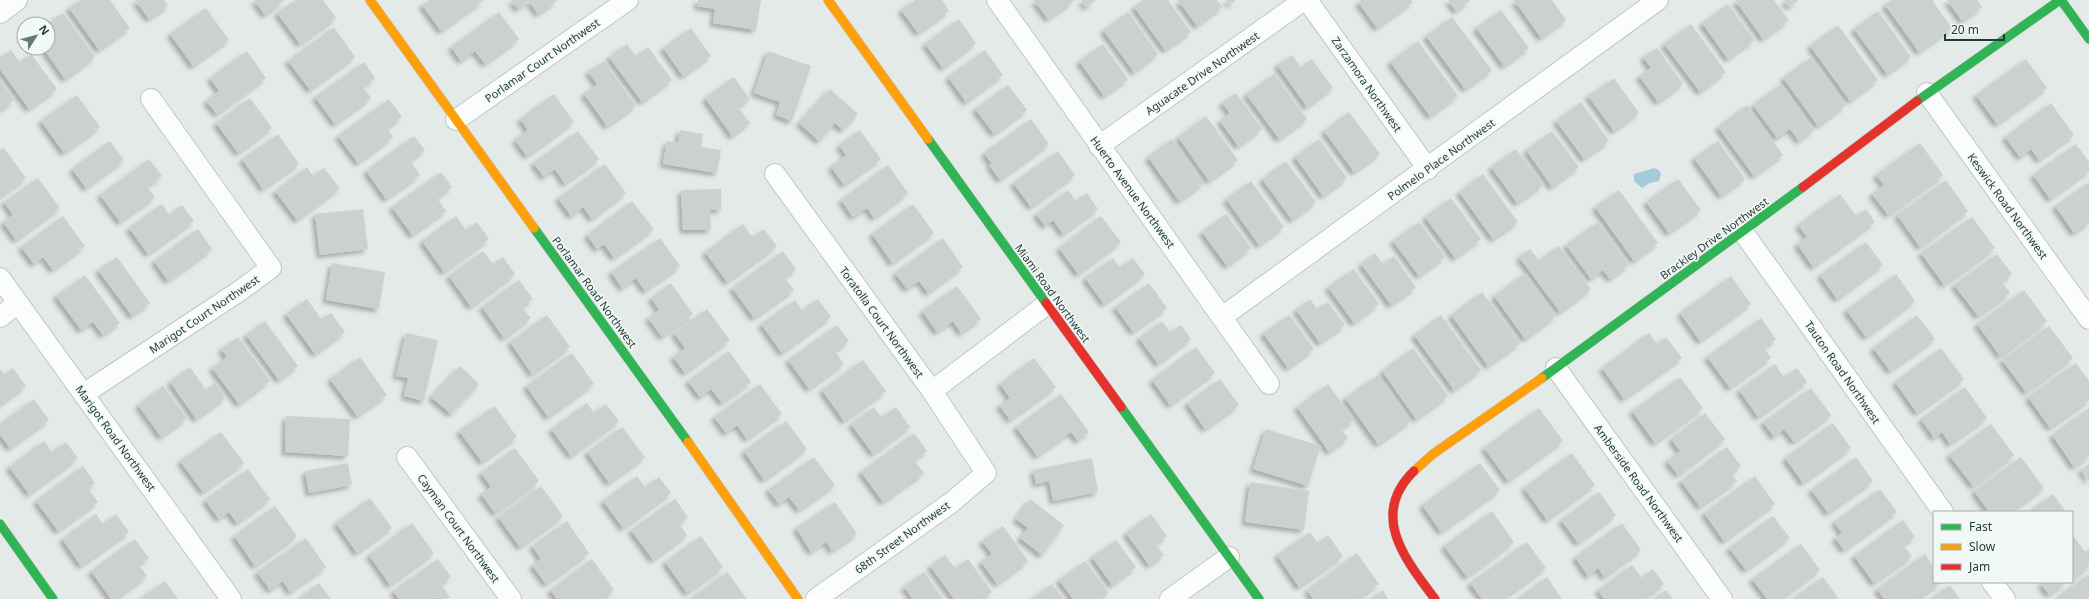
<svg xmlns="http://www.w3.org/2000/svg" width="2089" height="599" font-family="'Noto Sans',sans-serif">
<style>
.water{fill:#a5cad8}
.building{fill:#cbd1cf;filter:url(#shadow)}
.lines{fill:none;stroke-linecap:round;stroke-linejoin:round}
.street-casing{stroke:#c1c7c5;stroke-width:22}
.fast-casing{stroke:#c0c7c5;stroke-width:10}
.slow-casing{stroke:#c0c7c5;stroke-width:10}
.jam-casing{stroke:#c0c7c5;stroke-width:10}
.street{stroke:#fbfcfc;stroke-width:20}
.fast{stroke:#30b455;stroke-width:9}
.slow{stroke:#ff9f0a;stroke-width:9}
.jam{stroke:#e5322d;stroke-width:9}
.labels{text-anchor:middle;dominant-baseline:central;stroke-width:3.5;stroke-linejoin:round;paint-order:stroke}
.street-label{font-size:11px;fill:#223d39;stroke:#f2f8f6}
</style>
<defs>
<filter id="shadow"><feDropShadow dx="-3.5" dy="3.5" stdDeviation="2" flood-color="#0004"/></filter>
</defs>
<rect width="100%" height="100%" fill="#e4eae8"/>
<path class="water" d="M1654,168L1659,170L1661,174L1659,181L1650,183L1642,188L1634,181V174Z"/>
<path class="building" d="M80,0H110L130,28L99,50L69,8Z
M135,0H164L168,6L149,19Z
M254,0H285L265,15Z
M296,0H323L336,18L300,44L277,13Z
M429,0H484L441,31L422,5Z
M511,0H558L538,14L529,1L518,9Z
M698,0H761L756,30L713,23L715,9L697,6Z
M915,0H942L949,11L918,33L901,10Z
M1034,0H1075L1048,19Z
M1081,0H1096L1086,7Z
M1143,0H1168L1191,32L1165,50L1134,7Z
M1178,0H1217L1222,7L1197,26Z
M1226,0H1236L1230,5Z
M1361,0H1411L1413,2L1377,28L1358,2Z
M1448,0H1471L1456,11Z
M1514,0H1552L1566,20L1541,38Z
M1735,0H1774L1789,20L1763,39Z
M1784,0H1799L1789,7Z
M1892,0H1932L1952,28L1919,52L1885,5Z
M1947,0H1977L1982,7L1962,21Z
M1728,4L1754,40L1728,59L1702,23Z
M206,8L229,40L193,66L170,34Z
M1501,10L1529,48L1504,66L1476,28Z
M1878,11L1911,57L1887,74L1854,29Z
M499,12L519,39L485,64L475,51L461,61L451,47Z
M1128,12L1158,54L1134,72L1103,30Z
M63,13L95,57L65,79L43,48H48V41L53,38L48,31V23Z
M1452,17L1492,70L1465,89L1426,36Z
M959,19L976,43L943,68L925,44Z
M1691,24L1726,72L1700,92L1664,44Z
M1838,25L1878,80L1850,101L1810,46Z
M334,27L355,57L310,90L288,61Z
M691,28L711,56L683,76L663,48Z
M1418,41L1458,96L1430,116L1390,62Z
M627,44L636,56L648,47L672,80L642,102L609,57Z
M1103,44L1128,79L1104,96L1079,61Z
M1657,48L1683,84L1658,102L1639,76L1651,68L1643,57Z
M11,50L20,62L31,54L57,89L29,109L0,69V58Z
M985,50L1003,75L966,102L948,77Z
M247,51L266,78L217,114L206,101L219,91L210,78Z
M768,51L811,66L792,121L776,115L780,102L754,93Z
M1292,55L1301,67L1312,59L1333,88L1307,107L1277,65Z
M1811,57L1846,105L1818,126L1783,78Z
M2026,59L2047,88L1997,124L1976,95Z
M604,61L636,106L607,126L584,94L597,84L588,72Z
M364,62L375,78L363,87L371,98L335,124L315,97Z
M1274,74L1307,119L1279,139L1246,94Z
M734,77L750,99L738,107L750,123L732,136L705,98Z
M1614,78L1639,113L1614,131L1588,96Z
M0,81L14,100L0,111Z
M1781,84L1814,130L1799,141L1790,129L1777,138L1753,105Z
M1008,85L1027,110L994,134L975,109Z
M830,89L858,114L843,130L835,123L819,141L799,123Z
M1236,93L1262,129L1238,146L1220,121L1230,113L1222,103Z
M554,94L574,122L527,156L515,140L528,130L520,119Z
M77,95L100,127L64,153L41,121Z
M250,98L272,128L238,153L216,123Z
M389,99L402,117L387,128L393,137L358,163L338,136Z
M1581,102L1609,141L1584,159L1556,121Z
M2051,103L2074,135L2039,160L2031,149L2020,157L2005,137Z
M1747,105L1783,155L1754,176L1718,127Z
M1349,112L1380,154L1354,172L1324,131Z
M1206,116L1238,160L1209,181L1178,137Z
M1031,119L1049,144L1000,180L989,165L992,164L984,153Z
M680,130L703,134L701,147L721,150L717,173L663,164L667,141L678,143Z
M860,130L881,159L844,185L831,167L846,155L839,145Z
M578,131L599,159L565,184L555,169L544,177L533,163Z
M1552,131L1579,167L1552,187L1526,150Z
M278,134L299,164L263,189L242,159Z
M414,136L425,150L410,161L420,175L386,199L366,171Z
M1172,139L1204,183L1179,201L1148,157Z
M1319,139L1347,178L1323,196L1295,157Z
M110,141L124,160L86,188L72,169Z
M1718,141L1745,179L1721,196L1694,158Z
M1920,143L1943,175L1888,215L1872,194L1884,185L1876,175Z
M2076,144L2089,162V171L2050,199L2033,175Z
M4,148L26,178L0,197V150Z
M1516,149L1543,185L1517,203L1491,167Z
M1058,151L1075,175L1031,207L1013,183Z
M149,159L162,176L147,187L155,197L120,222L100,195Z
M1286,161L1316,202L1292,220L1262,179Z
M605,164L626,193L592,219L583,207L571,216L558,198Z
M888,165L908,193L874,218L867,208L853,217L841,200Z
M307,167L313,176L324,168L340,188L297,220L275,191Z
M441,172L452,187L437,198L446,211L412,235L392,207Z
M1483,174L1518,222L1493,239L1459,192Z
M38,178L60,208L16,240L3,222L13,215L4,202Z
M1678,179L1701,210L1669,233L1646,202Z
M1946,180L1968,211L1920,247L1897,215Z
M1251,181L1284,227L1259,245L1226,199Z
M2089,182V223L2074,233L2055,206Z
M721,189V210H710L711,230H683L681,190Z
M1068,190L1076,201L1087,193L1098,209L1063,234L1053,220L1045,226L1036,214Z
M1619,190L1658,243L1634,261L1595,207Z
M1840,194L1856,216L1866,209L1875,222L1813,267L1797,244L1807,237L1798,225Z
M1451,198L1481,239L1455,258L1425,217Z
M632,201L654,229L614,258L604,244L597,249L587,235Z
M162,204L169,215L182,205L194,221L148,254L129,228Z
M913,204L934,233L892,263L872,234Z
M363,209L368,249L320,255L315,214Z
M1226,214L1251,248L1227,266L1202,232Z
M63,216L85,246L53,270L43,257L34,264L21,247Z
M456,216L466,230L477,222L489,239L444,272L422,241Z
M1101,216L1121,242L1078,274L1059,248Z
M1972,217L1995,248L1944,285L1921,253Z
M1419,222L1445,257L1419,276L1393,241Z
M1598,222L1629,265L1610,279L1603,270L1591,279L1566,245Z
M743,224L752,237L764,229L777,246L727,282L705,252Z
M198,229L212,249L168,281L154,261Z
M660,238L680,266L645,291L636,278L622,288L611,272Z
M943,238L963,267L928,293L919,281L907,289L895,273Z
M1866,242L1883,265L1837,299L1820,275Z
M1559,246L1591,289L1560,312L1519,257L1530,249L1539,260Z
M483,251L493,264L503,257L515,274L471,307L449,276Z
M783,251L796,269L785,278L794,290L754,318L732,288Z
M1375,253L1383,264L1394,256L1416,287L1391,305L1361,264Z
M1997,254L2012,274L2002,282L2010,293L1978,316L1954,285Z
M117,257L150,303L132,316L98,270Z
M1113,258L1120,268L1133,258L1145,274L1104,304L1085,278Z
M332,263L385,272L379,309L326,300Z
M1354,269L1379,304L1354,323L1328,287Z
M1525,273L1556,316L1525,339L1494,296Z
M1896,274L1915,301L1866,337L1846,310Z
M85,275L120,323L103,335L93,322L81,330L56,296Z
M1731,276L1751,304L1700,341L1680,313Z
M519,280L533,299L522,307L531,318L504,338L482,307Z
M671,283L693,314L662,337L648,318L659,310L651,298Z
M1149,283L1167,308L1133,332L1115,307Z
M957,286L981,319L961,333L953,321L937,332L922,311Z
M2024,290L2047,321L2000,356L1977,324Z
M1482,292L1520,343L1488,366L1451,315Z
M307,299L321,319L331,313L345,332L315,354L286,314Z
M818,299L831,317L782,353L761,324L795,300L802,310Z
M1310,299L1317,309L1328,302L1345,325L1320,343L1296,310Z
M707,309L730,340L685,373L673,357L685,348L674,333Z
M547,315L570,347L532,374L510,342Z
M1289,315L1314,349L1288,368L1263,333Z
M1441,315L1481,370L1454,390L1414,335Z
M1917,315L1935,339L1890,371L1873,348Z
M1761,318L1776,339L1764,348L1771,358L1730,388L1707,357Z
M265,321L298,366L279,380L246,335Z
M1162,321L1170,332L1181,325L1191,339L1158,364L1139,338Z
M837,325L849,341L835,351L844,364L809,389L788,360Z
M2049,326L2073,358L2026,392L2002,360Z
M406,333L438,340L424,401L404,396L408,378L396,376Z
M1649,333L1657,344L1666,337L1682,358L1624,399L1602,368Z
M238,337L270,381L239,404L212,368L227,357L221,349Z
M1196,347L1215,373L1170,405L1152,380Z
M1413,348L1448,396L1416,419L1382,371Z
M1941,348L1964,379L1917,413L1895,382Z
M729,351L751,382L722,403L711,389L700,397L688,381Z
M572,353L594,384L548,417L526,386Z
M360,357L387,395L357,416L330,379Z
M1034,358L1056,387L1010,420L999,405L1010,398L1000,384Z
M863,360L886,391L844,421L822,390Z
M2076,363L2089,381V400L2050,428L2028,397Z
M1775,364L1784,377L1797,368L1807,382L1758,417L1739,390Z
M460,366L479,384L451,414L431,397Z
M190,367L206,390L215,383L225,398L196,419L170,382Z
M13,368L26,386L0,405V369L4,375Z
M1378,375L1411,421L1378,444L1345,398Z
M1680,377L1703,408L1655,443L1632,411Z
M1220,379L1239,405L1205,429L1187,403Z
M760,384L782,414L747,439L737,425L726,433L714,417Z
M1328,384L1354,420L1341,429L1348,438L1329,452L1297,407Z
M163,386L187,418L161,437L138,405Z
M1965,387L1987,418L1950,444L1942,432L1934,438L1921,419Z
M1811,388L1831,415L1794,442L1784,429L1774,437L1763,422Z
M1061,394L1089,432L1078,441L1071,432L1037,456L1016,427Z
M34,399L49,420L10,448L0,435V424Z
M587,403L594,413L606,404L619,421L571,456L551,429Z
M495,406L517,437L482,462L459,431Z
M874,407L881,417L896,407L910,427L873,454L851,424Z
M1539,408L1563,441L1508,481L1484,448Z
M2089,408V456L2074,467L2052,435Z
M1705,413L1725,439L1678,475L1667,461L1680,451L1671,439Z
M286,416L350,419L348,456L285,452Z
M786,421L807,449L764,480L744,451Z
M1833,423L1851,448L1803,483L1785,458Z
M1991,424L2014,455L1973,486L1949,455Z
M622,427L645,457L609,483L587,452Z
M1266,429L1321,446L1308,486L1253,469Z
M221,432L244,463L203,492L180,461Z
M914,433L927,451L914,460L924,473L883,502L861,472Z
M44,441L52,452L66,442L78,458L29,494L9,467Z
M1727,447L1741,466L1731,473L1737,481L1700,507L1681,481Z
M515,448L539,481L495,513L481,494L491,487L481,473Z
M1572,453L1595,485L1547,520L1524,488Z
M814,457L835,485L799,510L789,497L779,504L768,490Z
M1856,457L1873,481L1828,513L1811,490Z
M2021,457L2044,488L2011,512H1989L1974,491Z
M1092,458L1098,492L1053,501L1049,481L1036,484L1033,470Z
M348,463L352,485L309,493L305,471Z
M1480,463L1500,490L1441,532L1422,505Z
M2089,464V482L2081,470Z
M83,466L95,483L88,488L98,502L58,531L36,501Z
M248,469L270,499L237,523L229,512L219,519L205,500Z
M637,476L645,487L659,477L671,493L623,528L603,501Z
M1755,476L1775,504L1724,541L1704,513Z
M1250,482L1309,491L1304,530L1245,522Z
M541,486L563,516L520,547L498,517Z
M1880,489L1897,512L1844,550L1835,538L1842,533L1834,522Z
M1599,492L1616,515L1578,543L1561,520Z
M2053,494L2066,512H2028Z
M370,498L392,528L357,553L336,523Z
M675,499L688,517L679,524L687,535L653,560L631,530Z
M1030,499L1064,525L1042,555L1020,538L1028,528L1016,519Z
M835,502L857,534L832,551L826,542L811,552L796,528Z
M275,506L297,536L255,566L234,536Z
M1492,511L1514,542L1467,577L1444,546Z
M96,514L103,524L116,514L129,532L81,566L62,539Z
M1151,514L1167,536L1156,544L1164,555L1149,565L1126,533Z
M1773,516L1790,538L1746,570L1729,548Z
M1903,520L1915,537L1903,545L1912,556L1874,583L1854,556Z
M567,521L589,553L546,584L532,565L541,559L532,546Z
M412,523L434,553L390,585L369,555Z
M1622,523L1641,550L1604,577L1598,568L1588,576L1575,557Z
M1003,526L1028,561L997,584L981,562L992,554L982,541Z
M1310,532L1318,543L1328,535L1343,556L1299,587L1277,555Z
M2072,534L2085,552L2089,549V566L2072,579Z
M701,536L723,567L687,593L665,562Z
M306,538L326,567L290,592L283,581L270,590L257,572Z
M135,539L149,558L139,565L147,576L116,599H111L91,571Z
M1116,540L1136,567L1112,585L1092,557Z
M1527,542L1546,568L1503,599H1482L1470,583Z
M1801,544L1820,570L1781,599H1767L1752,579Z
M1357,553L1379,584L1359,599H1313L1307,590Z
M1925,554L1934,567V582H1942L1918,599H1884L1877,589Z
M945,555L955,568L968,559L992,592L983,599H954L930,566Z
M438,559L451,577L441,584L450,598L399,599L393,591Z
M592,559L614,590L602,599H557L550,590Z
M1085,561L1109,593L1101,599H1073L1059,580Z
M1632,565L1642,578L1653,569L1664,584L1643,599H1604L1598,590Z
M727,572L747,599H690Z
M924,572L943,599H911L912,598L904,587Z
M2089,574V599H2055Z
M1547,577L1562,599H1517Z
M1823,577L1839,599H1792Z
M165,581L178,599H140Z
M2040,582H2067L2049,595Z
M319,583L331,599H298Z
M1052,584L1063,599H1031Z
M1950,585L1960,599H1930Z
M1383,590L1388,599H1370Z
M1666,590L1673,599H1654Z"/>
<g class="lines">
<defs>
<path id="street" d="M997,0L1269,384
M1307,0L1428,169
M0,13L17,0
M1927,93L2089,319
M456,120L628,0
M1099,146L1304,0
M775,174L932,391L986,473L952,502L816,599
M1743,232L1943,512
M0,278L231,599
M0,317L18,303
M1222,317L1658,0
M1556,368L1722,599
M932,391L1047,304
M85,393L238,292L271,268L151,99
M407,457L511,599
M1992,582L2005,599
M1170,599L1229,557"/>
<path id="fast" d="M2061,0L2089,39
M1917,101L2060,0
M928,139L1046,303
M534,228L688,442
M1542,378L1803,187
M1121,407L1259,599
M0,524L53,599"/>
<path id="slow" d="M370,0L534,228
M828,0L928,139
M688,442L798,599
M1414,471L1433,454L1542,378"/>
<path id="jam" d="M1803,187L1917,101
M1046,303L1121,407
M1414,471C1369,515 1405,559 1435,599"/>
</defs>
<use href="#street" class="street-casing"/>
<use href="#fast" class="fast-casing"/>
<use href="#slow" class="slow-casing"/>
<use href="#jam" class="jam-casing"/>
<use href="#street" class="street"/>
<use href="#fast" class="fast"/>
<use href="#slow" class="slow"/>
<use href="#jam" class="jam"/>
</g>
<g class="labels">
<g class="street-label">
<text transform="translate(542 60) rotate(-35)">Porlamar Court Northwest</text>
<text transform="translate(1202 73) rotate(-35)">Aguacate Drive Northwest</text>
<text transform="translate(1367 84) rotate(55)">Zarzamora Northwest</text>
<text transform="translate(1441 159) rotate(-36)">Polmelo Place Northwest</text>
<text transform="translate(1133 192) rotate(54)">Huerto Avenue Northwest</text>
<text transform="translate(2008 206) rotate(54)">Keswick Road Northwest</text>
<text transform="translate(1714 238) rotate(-36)">Brackley Drive Northwest</text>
<text transform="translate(595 292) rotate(54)">Porlamar Road Northwest</text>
<text transform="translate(1053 293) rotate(54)">Miami Road Northwest</text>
<text transform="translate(204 314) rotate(-34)">Marigot Court Northwest</text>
<text transform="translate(882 322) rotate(54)">Toratolla Court Northwest</text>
<text transform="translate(1843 372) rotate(55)">Tauton Road Northwest</text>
<text transform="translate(116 438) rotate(54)">Marigot Road Northwest</text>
<text transform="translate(1639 483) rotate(54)">Amberside Road Northwest</text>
<text transform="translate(459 528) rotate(54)">Cayman Court Northwest</text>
<text transform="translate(902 537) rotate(-36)">68th Street Northwest</text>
</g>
</g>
<rect x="1933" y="511" width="140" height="72" fill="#f2f8f6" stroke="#9fadaa"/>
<rect x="1941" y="524" width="20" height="6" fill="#30b455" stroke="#9fadaa"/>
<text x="1969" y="531" font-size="12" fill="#223d39">Fast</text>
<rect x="1941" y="544" width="20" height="6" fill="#ff9f0a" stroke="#9fadaa"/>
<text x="1969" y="551" font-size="12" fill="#223d39">Slow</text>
<rect x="1941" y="564" width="20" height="6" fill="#e5322d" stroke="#9fadaa"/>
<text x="1969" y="571" font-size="12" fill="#223d39">Jam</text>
<g transform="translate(36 36) rotate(54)"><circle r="19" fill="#f2f8f6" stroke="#9fadaa"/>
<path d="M0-3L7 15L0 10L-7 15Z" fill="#667a76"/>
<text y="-6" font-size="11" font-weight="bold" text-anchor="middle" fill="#223d39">N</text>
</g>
<path d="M1945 34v6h59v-6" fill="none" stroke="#223d39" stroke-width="2"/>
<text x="1951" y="34" font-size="12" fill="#223d39" stroke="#f2f8f6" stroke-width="3" paint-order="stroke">20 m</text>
</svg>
